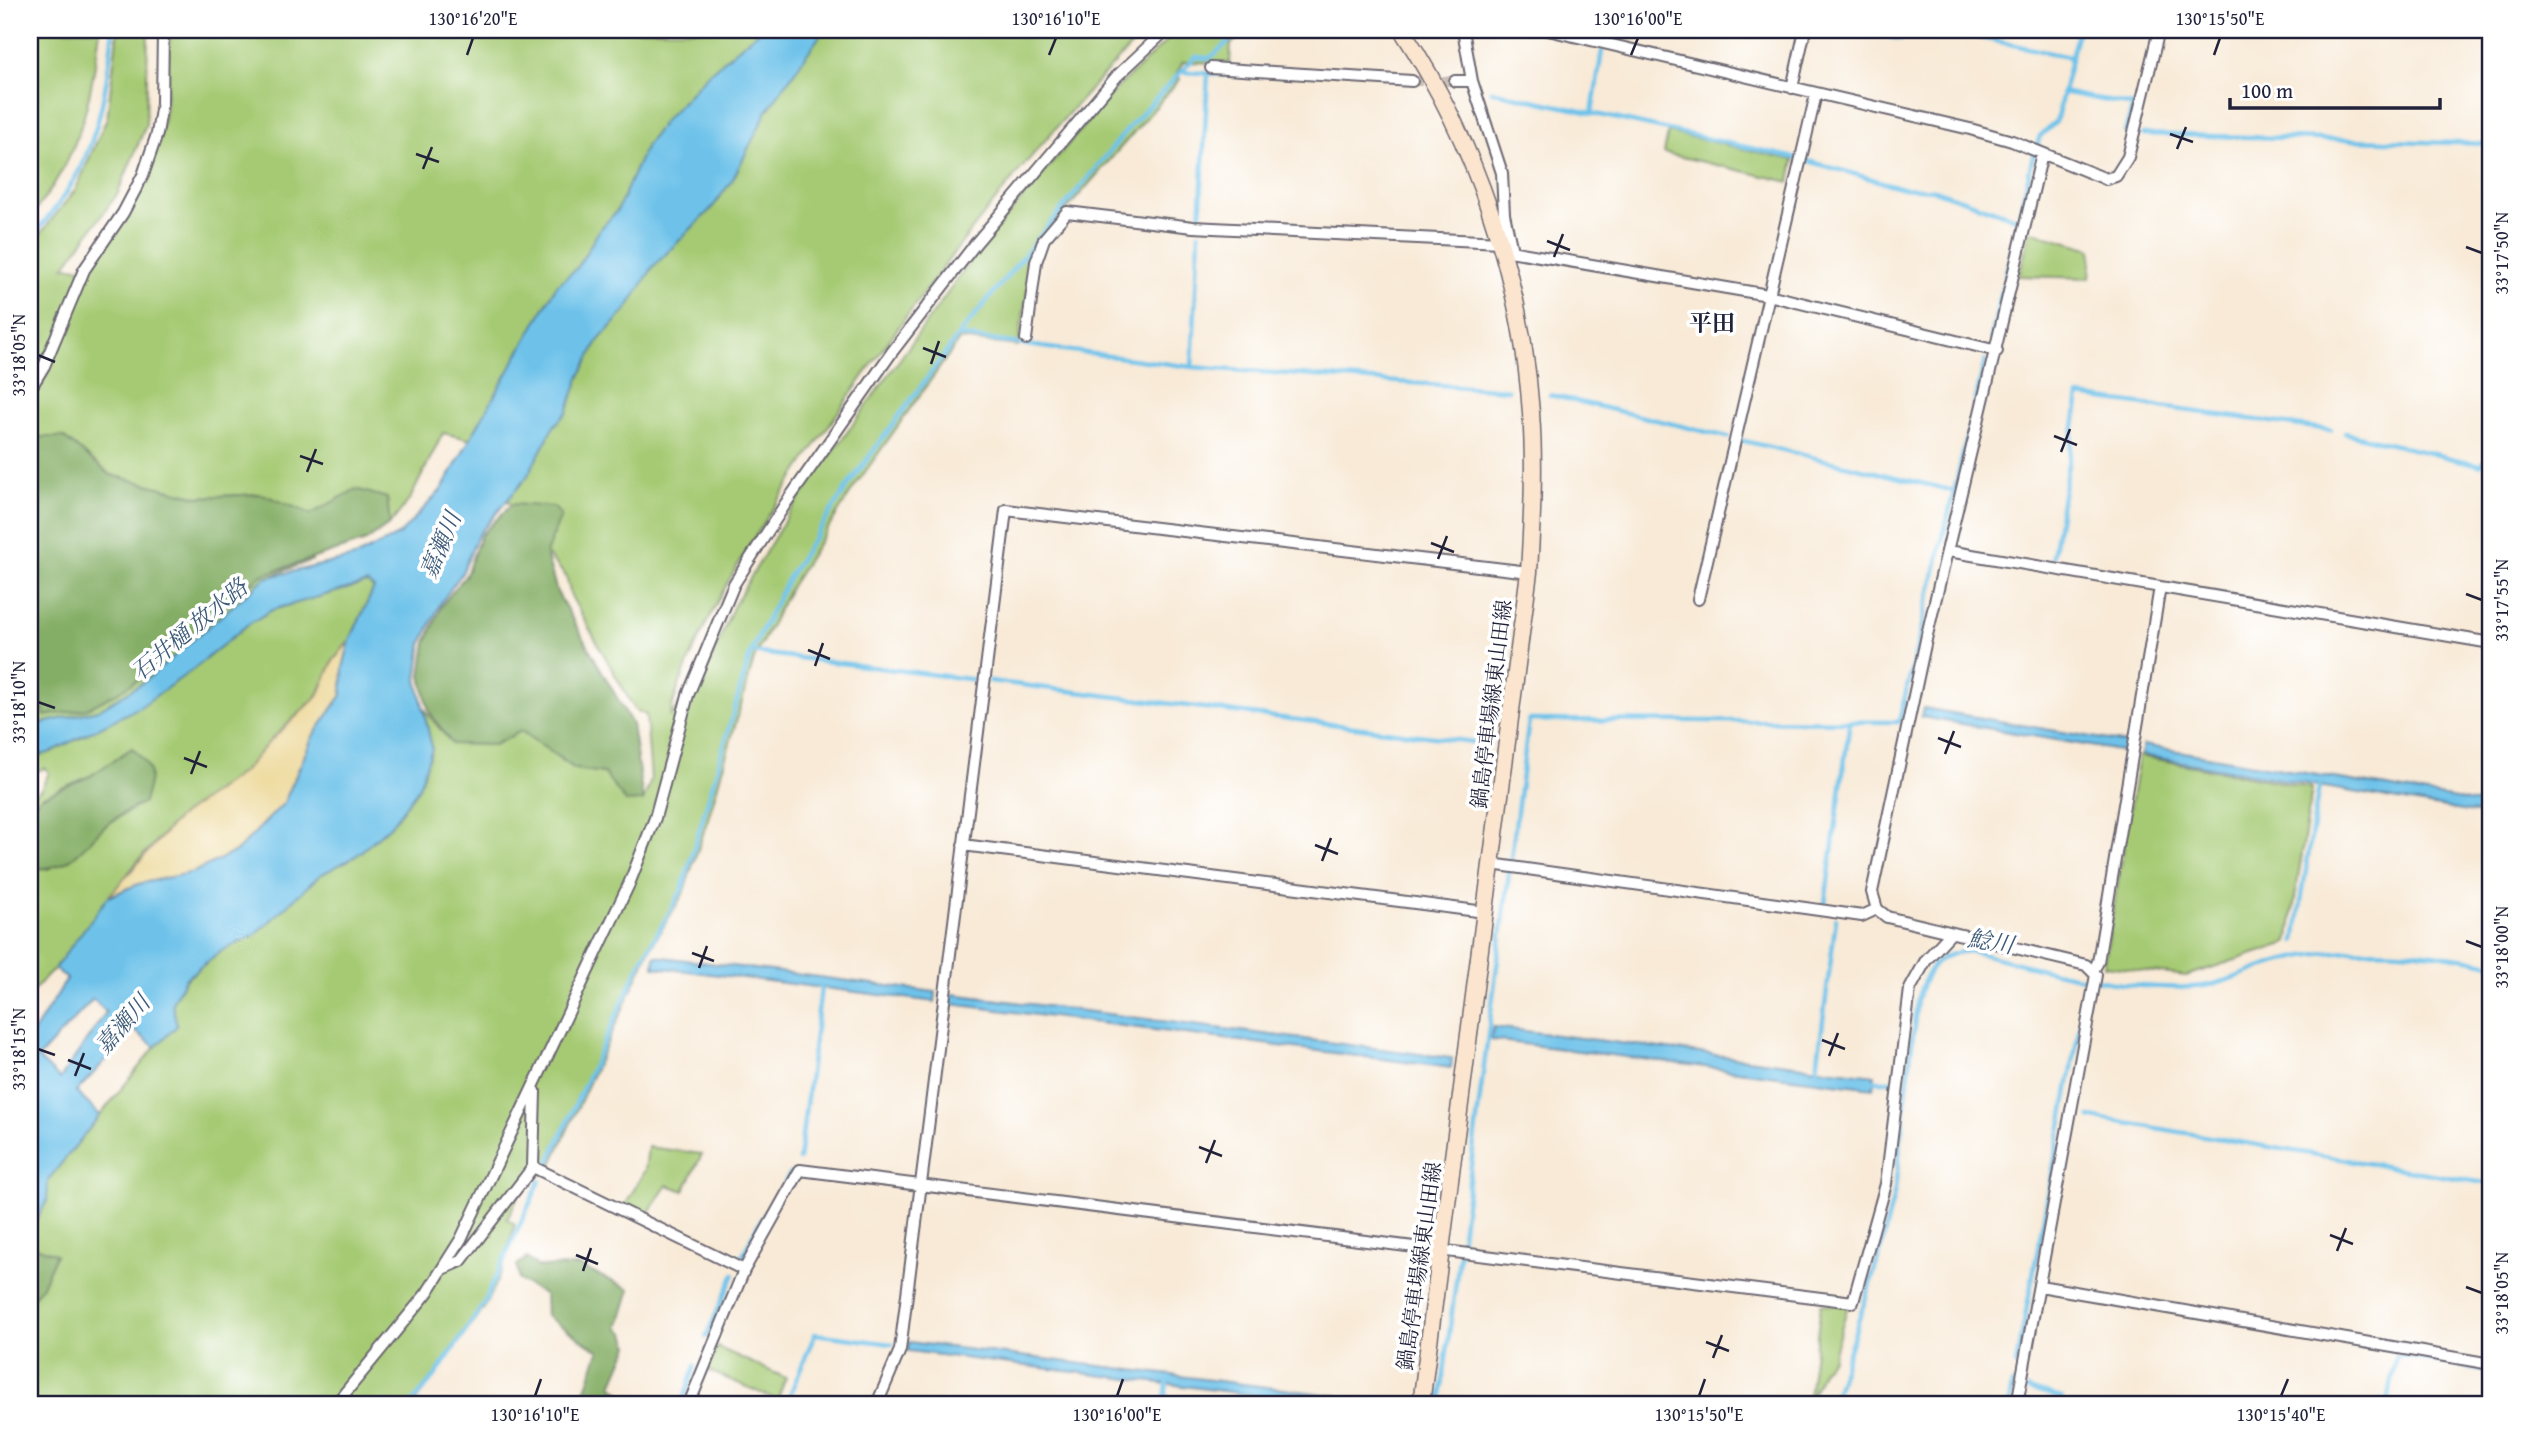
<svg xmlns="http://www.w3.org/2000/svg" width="2521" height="1434" font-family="'Gentium Book Plus','Noto Serif JP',serif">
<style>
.green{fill:#a6ca73;stroke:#647657;stroke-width:2}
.forest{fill:#84ae65;stroke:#536850;stroke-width:2}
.sand{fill:#eeda9e;stroke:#887e6c;stroke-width:2}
.water{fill:#6ec2ea;stroke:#487292;stroke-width:2;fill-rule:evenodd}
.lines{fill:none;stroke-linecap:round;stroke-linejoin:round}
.stream{stroke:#6ec2ea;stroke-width:4.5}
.street-tunnel{stroke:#cdc2b8;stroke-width:10;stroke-dasharray:10 5;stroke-linecap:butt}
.street-casing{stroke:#6d6872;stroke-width:14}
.secondary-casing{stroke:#6d6872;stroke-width:19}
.street{stroke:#fff;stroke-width:10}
.secondary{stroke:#fbe5cf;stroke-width:16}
.ticks{fill:none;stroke:#22223b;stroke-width:2.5}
.labels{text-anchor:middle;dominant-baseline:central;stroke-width:7;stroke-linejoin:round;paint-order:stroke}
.street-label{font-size:21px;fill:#22223b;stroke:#fff}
.neighbourhood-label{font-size:23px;font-weight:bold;fill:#22223b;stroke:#fff}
.water-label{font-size:23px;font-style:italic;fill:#3d5a78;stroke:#fff}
.neatline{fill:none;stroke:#22223b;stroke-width:2.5}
.ticks-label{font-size:18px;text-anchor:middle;fill:#22223b}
</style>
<rect width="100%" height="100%" fill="#fff"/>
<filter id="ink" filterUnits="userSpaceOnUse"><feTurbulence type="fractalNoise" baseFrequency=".0143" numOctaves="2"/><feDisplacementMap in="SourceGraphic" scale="14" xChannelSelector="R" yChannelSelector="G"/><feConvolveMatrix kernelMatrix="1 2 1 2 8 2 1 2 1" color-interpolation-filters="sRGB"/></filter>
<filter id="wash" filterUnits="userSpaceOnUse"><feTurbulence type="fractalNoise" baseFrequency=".00686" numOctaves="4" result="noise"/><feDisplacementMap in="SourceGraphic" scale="28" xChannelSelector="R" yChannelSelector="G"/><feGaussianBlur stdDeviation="1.57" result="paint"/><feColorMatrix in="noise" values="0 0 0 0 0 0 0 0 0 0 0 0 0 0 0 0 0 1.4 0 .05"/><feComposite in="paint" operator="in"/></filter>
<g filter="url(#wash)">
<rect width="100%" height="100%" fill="#f8ead7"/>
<path class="green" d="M30,30H100C90,105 80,157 30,217Z
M118,30H148L146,125L118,193L64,267L91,268C130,212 155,181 165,110C169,83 165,56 172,30H1147C1019,158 910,307 808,456C766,518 726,579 695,647C686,669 674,693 670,716L704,678L733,607L789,513L980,248L1112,93L1178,30H1247L1231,44L1230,63L1183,62L1177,73L1180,79L1035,246L1018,346L960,339L855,486L790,588L755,656L708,819L683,894L650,949L550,1168L524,1185L507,1219L515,1224L501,1272L484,1308L414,1404H30V1301L41,1288L56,1255L30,1245V1194L48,1180L155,1047L177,1026L172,1003L185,980L221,951L255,935L320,875L356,856L391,825L419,787L432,749L423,708L452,744L494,745L521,731L575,769L604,773L643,801L651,780L646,715L635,710L571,596L566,576L546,553L512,504L506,502L531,469L472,440L443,433L410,499L390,524L387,498L356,489L311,514L262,494L198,497L111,475L63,437H32L30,441V247L76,189L107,118Z
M1668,132L1794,160L1790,182L1664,153Z
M2030,231L2092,249L2090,278L2019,276Z
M313,560L265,578L144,682L98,710L30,726V654L147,674L217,610L262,575Z
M367,583L374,588L350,640L333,661L318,695L268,743L244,771L177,819L137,862L55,968L30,994V868L49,869L111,822L144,802L132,749L90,776L41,797L30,808V797L41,789L49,773L45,768L30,774V757L78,739L191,671L247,625L272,610Z
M2139,756L2312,788L2288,943L2186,976L2104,966Z
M648,1147L702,1154L684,1191L667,1185L645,1218L624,1207L645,1170Z
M1821,1304L1848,1306L1832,1359L1823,1369L1808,1404Z
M717,1347L786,1378L777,1400L707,1370Z"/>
<path class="forest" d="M32,437H63L111,475L198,497L262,494L311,514L356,489L387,498L390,524L366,541L262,575L217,610L147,674L117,693L87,709L45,716L30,654Z
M512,504L554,507L561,516L546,553L557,592L632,724L643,801L626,802L604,773L575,769L521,731L494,745L452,744L429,711L421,676L426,643L442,605L466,575L481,535Z
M132,748C155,769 152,773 144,802C134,808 121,814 111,821C81,845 75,872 30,868V808L41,797L90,776Z
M30,1245L56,1254L41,1288L30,1301Z
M527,1258L538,1267L578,1266L630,1289L618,1328L625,1333L629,1346L612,1385L623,1395L619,1404H581L599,1351L546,1316L545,1295L519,1280L517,1265Z"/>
<path class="sand" d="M350,640L343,668L342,695L313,736L284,803L237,851L194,872L138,884L108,897L177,819L244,771L268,743L318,696L333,661Z"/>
<path class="water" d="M760,30H824L767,111L733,179L712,208L653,267L627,309L598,341L580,376L567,412L554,426L527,477L478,535L462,573L440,604L422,643L417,679L432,748L419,787L391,825L356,856L320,875L255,935L221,951L185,979L172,1003L177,1026L155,1047L134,1030L76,1092L100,1115L48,1180L47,1201L30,1231V1038L67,979L55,968L108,897L138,884L194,872L237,851L284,803L313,736L342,695L343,668L350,640L374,588L367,583L272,610L247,625L191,671L140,707L49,753L30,757V726L98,710L144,682L265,578L355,557L400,534L442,489L557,285L577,268L600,229L617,211L646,146L664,121L709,73ZM93,999L106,1012L60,1079L38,1058Z
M1923,708L2127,743L2126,752L1921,717Z
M2143,745L2491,805V816L2141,755Z
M655,956L936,992L935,1002L654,967Z
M952,994L1452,1058L1451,1068L951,1004Z
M1493,1027L1875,1075L1873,1088L1491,1040Z
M909,1342L1403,1404H1325L908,1351Z"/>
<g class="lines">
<path class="stream" d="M1863,30L1900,39L1921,30
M1929,30L1959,33L2069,57
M1605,36L1606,30
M1183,72L1254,76
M1491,91L1796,158
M2062,92L2133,106L2125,132
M1592,113L1602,51
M2143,134L2491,144
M1805,160L1903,188L1934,190L2018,219
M1200,222L1208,73
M30,238C92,174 104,115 113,30
M959,336L1192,367L1508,390
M1991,338L2032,160L2040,136L2056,122L2078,30
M1192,367L1199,233
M1550,395L1728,437
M2345,433L2480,465L2491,455
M1740,440L1954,491
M2053,557L2079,396L2331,430
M751,652L977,680
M990,681L1489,744
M1825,903L1850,721
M2295,941L2319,786
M1817,1068L1836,919
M1874,1081H1898
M2090,1117L2491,1184
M799,1160L821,988
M549,1162L642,960L682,890L751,652L788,578L849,484L958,336L1132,124L1195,57L1210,58L1242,30
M740,1261L758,1225L791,1173
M706,1337L734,1274
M2016,1365L2085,999
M2028,1389L2062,1398
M411,1404L435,1376L483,1305L540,1181
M682,1404L695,1366
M786,1404L815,1334L892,1344
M1164,1404L1167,1384
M1440,1404L1529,720L1899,722L1985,361
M1832,1404L1880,1253L1895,1190L1917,1000C1928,968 1934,954 1970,951C2044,970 2118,991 2195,987C2227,985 2255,967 2286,960C2351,944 2427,949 2491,964
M2009,1404L2012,1384
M2388,1404L2396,1355L2491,1371"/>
</g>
</g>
<g filter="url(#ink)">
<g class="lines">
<path class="street-tunnel" d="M1412,81H1455"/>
<defs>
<path id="street" d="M1463,30L1472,81L1502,173L1504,214L1512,251
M1548,30L1970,129L2012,141L2106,179L2116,176L2128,157L2159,30
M1211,68L1412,81
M1455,81H1472
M1792,88L1805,30
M1504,250L1768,295L1997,351
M1026,339L1036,262L1044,239L1067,212L1193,227L1500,242
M30,389L44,366L84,270L123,213L143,175L157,134L162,103L163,30
M1948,551L2491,643
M1698,599L1816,94
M963,845L1485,912
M1491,864L1862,916L1877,909
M2094,969L2098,962L2160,587
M533,1167L744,1270
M445,1268L461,1261L533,1167L535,1091
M2040,1286L2491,1364
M336,1404L427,1293L461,1239L629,884L655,818L688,695L734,584L786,503L892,352L976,243L1117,76L1166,30
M689,1404L744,1270L800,1170L1853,1302L1886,1184L1910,989L1926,960L1951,933
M877,1404L900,1350L1006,510L1529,572
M2017,1404L2096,975L2086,965L1887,917L1877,909L1872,892L1927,635L2042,154"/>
<path id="secondary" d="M1402,30C1476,143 1522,279 1531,413C1535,467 1532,519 1529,572L1421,1404"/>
</defs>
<use href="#street" class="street-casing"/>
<use href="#secondary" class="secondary-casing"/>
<use href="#street" class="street"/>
<use href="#secondary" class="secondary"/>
</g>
</g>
<path class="ticks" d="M467,55L473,38M1049,55L1056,38M1631,55L1638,38M2214,55L2220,38M2170,134L2193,142M2177,149L2186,127M416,154L439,162M423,169L432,147M1547,241L1570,250M2466,247L2482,253M1554,257L1563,234M923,348L946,357M38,355L55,362M931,364L939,341M2054,436L2077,445M2061,452L2070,429M300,456L323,464M307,472L316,449M1431,543L1454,552M1438,559L1447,536M2466,594L2482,600M808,650L830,659M815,666L823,643M38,702L55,708M1938,738L1961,747M1945,754L1954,731M184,758L207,767M191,774L200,751M1315,845L1338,854M1322,861L1331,838M2466,941L2482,947M692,953L714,961M699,968L707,946M1822,1040L1845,1049M38,1049L55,1055M1829,1056L1838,1033M68,1060L91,1069M75,1076L84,1053M1199,1147L1222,1156M1206,1163L1215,1140M2330,1235L2353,1244M2337,1251L2346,1228M576,1255L598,1264M583,1271L591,1248M2466,1287L2482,1293M1706,1342L1729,1351M1713,1358L1722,1335M535,1396L541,1379M1117,1396L1123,1379M1699,1396L1705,1379M2281,1396L2288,1379"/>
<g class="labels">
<g class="street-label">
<text transform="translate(1491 704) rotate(-83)">鍋島停車場線東山田線</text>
<text transform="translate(1419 1266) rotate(-82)">鍋島停車場線東山田線</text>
</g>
<g class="neighbourhood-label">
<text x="1712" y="322">平田</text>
</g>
<g class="water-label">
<text transform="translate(440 545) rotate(-67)">嘉瀬川</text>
<text transform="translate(189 629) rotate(-40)">石井樋 放水路</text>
<text transform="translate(1991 941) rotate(10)">鯰川</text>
<text transform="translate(122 1024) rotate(-49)">嘉瀬川</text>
</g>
</g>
<rect width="2521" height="1434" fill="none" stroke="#fff" stroke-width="77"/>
<path d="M2230 98v10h210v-10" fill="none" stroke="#22223b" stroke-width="3.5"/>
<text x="2241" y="98" font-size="21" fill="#22223b" stroke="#ffffff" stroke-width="5" paint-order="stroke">100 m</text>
<rect x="38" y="38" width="2444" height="1358" class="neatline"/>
<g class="ticks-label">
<text x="473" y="25">130°16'20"E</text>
<text x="1056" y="25">130°16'10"E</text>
<text x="1638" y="25">130°16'00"E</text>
<text x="2220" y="25">130°15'50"E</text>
<text transform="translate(2502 253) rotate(-90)" y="6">33°17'50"N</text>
<text transform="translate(19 355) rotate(-90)" y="6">33°18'05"N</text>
<text transform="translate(2502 600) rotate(-90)" y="6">33°17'55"N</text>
<text transform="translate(19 702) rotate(-90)" y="6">33°18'10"N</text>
<text transform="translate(2502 947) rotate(-90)" y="6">33°18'00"N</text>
<text transform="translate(19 1049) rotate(-90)" y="6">33°18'15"N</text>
<text transform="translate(2502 1293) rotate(-90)" y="6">33°18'05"N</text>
<text x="535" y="1421">130°16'10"E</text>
<text x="1117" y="1421">130°16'00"E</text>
<text x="1699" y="1421">130°15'50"E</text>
<text x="2281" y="1421">130°15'40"E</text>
</g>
</svg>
